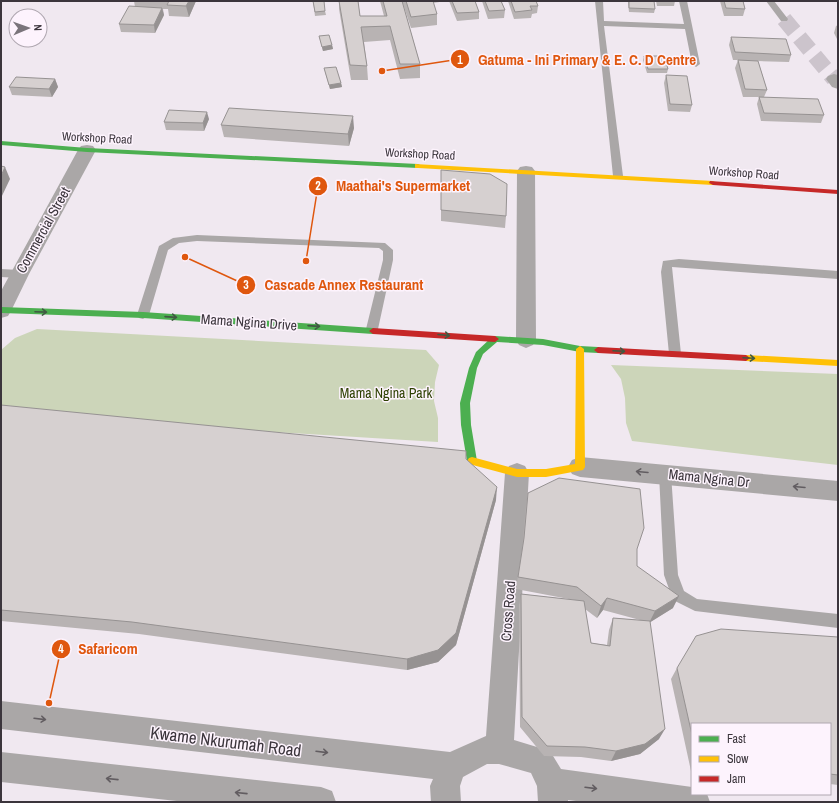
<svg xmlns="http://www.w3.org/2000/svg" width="839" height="803" font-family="'Archivo Narrow',sans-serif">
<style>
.green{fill:#ccd5b9}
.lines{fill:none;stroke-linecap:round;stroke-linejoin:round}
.street-tunnel{stroke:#ccc4cc;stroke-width:16;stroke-dasharray:16 8;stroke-linecap:butt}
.lane{fill:#aaa7a7;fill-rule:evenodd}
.street{fill:#aaa7a7;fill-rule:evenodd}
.fast{fill:#4caf50;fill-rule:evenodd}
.slow{fill:#ffc107;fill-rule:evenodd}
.jam{fill:#c62828;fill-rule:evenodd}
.wall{fill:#b8b3b3;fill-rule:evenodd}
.shaded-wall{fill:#969292}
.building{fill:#d6d0d0;stroke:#969292}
.oneway{stroke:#405a42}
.oneway2{stroke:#625d61}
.labels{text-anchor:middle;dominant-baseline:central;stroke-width:3;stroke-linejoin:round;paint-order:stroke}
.far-street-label{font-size:12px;fill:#3b353c;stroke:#fdf3fd}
.street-label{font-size:14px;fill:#3b353c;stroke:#fdf3fd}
.park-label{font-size:14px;fill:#2e4103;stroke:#fdf3fd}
.near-street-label{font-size:17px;fill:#3b353c;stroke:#fdf3fd}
.leader{fill:none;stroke:#df570e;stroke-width:1.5}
.callout-dot{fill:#df570e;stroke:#fdf3fd;stroke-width:1.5}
.mark-label{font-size:12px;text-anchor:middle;font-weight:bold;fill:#fff}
.callout-label{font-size:15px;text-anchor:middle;font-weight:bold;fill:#df570e;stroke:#fdf3fd;stroke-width:3;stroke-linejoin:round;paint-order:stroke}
</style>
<rect width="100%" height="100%" fill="#f0e8f0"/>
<path class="green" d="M37,329L426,350L439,365L435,382L434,401L438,418V442L1,415V350L15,338Z
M611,365L838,374V465L632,441L626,423L625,398L621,379Z"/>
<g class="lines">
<path class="street-tunnel" d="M784,19L834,79"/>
<path class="lane" d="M595,1H603L604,21L684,24L679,1H687L700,64L696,67L692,64L685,29L604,26L623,176L618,179L613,176Z
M766,1H774L788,19L787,21H781Z
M197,235L385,243L393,250V260L378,329L372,333L366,329L383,260V251L379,248L197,241L179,243L168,250L149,315L143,319L139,318L137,315L159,246L173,238Z
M679,259L838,271V279L672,267L681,354L679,357H671L669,354L661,272L663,261Z
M1,269L19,270L24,274L19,278L1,277Z
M665,469L670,470L671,474L678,575L684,591L697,599L838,614V628L695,611L673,600L664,575L659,474L660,470Z"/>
<path class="street" d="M834,74L838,75V89L832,87L826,79L828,76Z
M87,145L93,146L96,150L29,274L11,311L8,316L1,318V291L78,150L81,146Z
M526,166L532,167L535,171L536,340L533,345L526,348L519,345L516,340L517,171L520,167Z
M580,457L838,481V501L580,477L572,474L568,467L572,460Z
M517,463L525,466L529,473L514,740L550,751L561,769L692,787V794H707L710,802H584L568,800V802H538L537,786L531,773L499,764H487L463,777L460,786L461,802H431L430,786L433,779L1,729V701L450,752L486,736L505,473L509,466Z
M1,752L321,787L332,791L336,802H186L1,782Z"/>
<path class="fast" d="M1,141L87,148L418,164L422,166L418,168L87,152L1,145Z
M1,307L143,312L373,328L377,331L373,334L143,318L2,313Z
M495,336L543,339L580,346L598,347L602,350L598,353L580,352L543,345L497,342L483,354L477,368L470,403L471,425L477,461L475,464L472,465L469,464L467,461L461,425L460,403L469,368L476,352L492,337Z"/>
<path class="slow" d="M415,164L713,181L717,183L713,185L418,168H415Z
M580,346L584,349L585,467L583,470L546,477H517L469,464L467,461L469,458L472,457L517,469H546L575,464L576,349Z
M746,355L838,360V366L746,361L742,358Z"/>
<path class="jam" d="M710,181L838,190V194L713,185L709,183Z
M373,328L495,336L499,339L495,342L373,334L369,331Z
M598,347L746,355L750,358L746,361L598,353L594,350Z"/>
</g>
<path class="wall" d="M134,1H196L189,17L169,16L168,9H163L164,15L155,33L121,32L119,24L135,7Z
M313,1L325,11L326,15L315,16Z
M339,1H358L360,16H384L380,1H402L420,64V78L400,79L390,40L364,42L367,66L368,80H351L339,9Z
M402,1H446L433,3L437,14V25L411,28Z
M449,1H475L479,12V19L457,21Z
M482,1H501L505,10L504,18L488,19Z
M508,1H536L538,6L537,13L532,14L531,18L514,19Z
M628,1L655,9L654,13L629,12L628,4Z
M656,1H675L674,6H657Z
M720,1H743L745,9L743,16H724Z
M838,25V41L834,33L836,26Z
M319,36L332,45L333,49L323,51L320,40Z
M731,37L791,55L789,62L758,61L767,90L764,97L824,115L821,123L761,121L757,104L759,97H743L735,68L738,60H733L729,45Z
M644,56L668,69L667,73H647L643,60Z
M324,68L341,83L342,87L330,89L325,72Z
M666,75L692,105L690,112L668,111L664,83Z
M55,79L58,87L52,97L12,95L9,87Z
M209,119L204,131L166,130L164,122Z
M221,125L354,128L349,146L224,137Z
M441,170L506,216L505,228L441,221Z
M1,405L466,459L496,500L456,645L438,662L407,670L139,634L1,621Z
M528,493L637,549V566L673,608L650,622L659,739L640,754L611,761L581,757L544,756L520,727L519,606L521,594L574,600L516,589L522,550L526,506ZM585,609L597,618L603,610L640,620L613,618L609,630L607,645L591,643Z
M838,637V785L830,784V724H692V771H691L671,679L677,668Z"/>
<path class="shaded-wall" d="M189,1H196L189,17L186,6Z
M162,8L164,15L155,33L154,25Z
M332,45L333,49L323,51L322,47Z
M55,79L58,87L52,97L49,89Z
M341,83L342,87L330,89L329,85Z
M207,112L209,119L204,131L203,123Z
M353,116L354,128L349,146L348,134Z
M5,167L10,179L1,198V176Z
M497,487L496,500L456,645L438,662L407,670V659Z
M679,596L673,608L649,623L655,611Z
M607,598L603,610L597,618L601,606Z
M665,729L659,739L640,754L611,761L616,751Z"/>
<path class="building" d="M169,1H189L186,6L167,5Z
M313,1H324L325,11L315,12Z
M339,1H358L360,16H387L383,1H402L420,64H400L390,26L361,27L367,66L350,65Z
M406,1H433L437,14L411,17Z
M452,1H475L479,12L457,13Z
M485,1H501L505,10L489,11Z
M511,1H536L538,6H530L532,10L515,12Z
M629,1H654L655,9L629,8Z
M724,1H743L745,9L726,8Z
M129,6L162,8L154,25L119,24Z
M329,35L332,45L322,47L319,36Z
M731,37L786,39L791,55L735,52Z
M644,56H664L668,69H648Z
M738,60L758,61L767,90L745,89Z
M336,67L341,83L329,85L324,68Z
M666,75L687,76L692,105L670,104Z
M16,77L55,79L49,89L9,87Z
M759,97L818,99L824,115L764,113Z
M229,108L353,116L348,134L221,125Z
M169,110L207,112L203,123L164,122Z
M1,166L5,167L1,176Z
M441,170L490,174L507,184L506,216L441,210Z
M1,405L466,451V459L497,487L456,633L438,650L407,659L132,622L1,610Z
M559,478L640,489L644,528L637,549V566L679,596L655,611L607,598L601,606L577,587L518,577L524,538L528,493Z
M521,594L584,601L591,643L610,646L613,618L650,621L665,729L645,744L616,751L585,747L547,746L522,717Z
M721,629L838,637V775L830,774V724H692V735L677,668L696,636Z"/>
<defs><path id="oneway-shaft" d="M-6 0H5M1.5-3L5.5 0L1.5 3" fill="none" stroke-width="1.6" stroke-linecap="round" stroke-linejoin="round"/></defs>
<g class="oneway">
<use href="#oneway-shaft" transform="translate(41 312) rotate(2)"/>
<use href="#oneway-shaft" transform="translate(171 317) rotate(4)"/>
<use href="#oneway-shaft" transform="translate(314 326) rotate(4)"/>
<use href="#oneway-shaft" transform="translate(444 335) rotate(5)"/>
<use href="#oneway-shaft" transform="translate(619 351) rotate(3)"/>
<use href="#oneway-shaft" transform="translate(749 358) rotate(3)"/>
</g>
<g class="oneway2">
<use href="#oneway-shaft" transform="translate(642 472) rotate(-175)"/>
<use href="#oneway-shaft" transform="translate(799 487) rotate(-175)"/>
<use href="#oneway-shaft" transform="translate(40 719) rotate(7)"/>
<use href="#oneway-shaft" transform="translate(322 752) rotate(7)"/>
<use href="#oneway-shaft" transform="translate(112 779) rotate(-174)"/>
<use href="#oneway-shaft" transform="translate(591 788) rotate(7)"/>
<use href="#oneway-shaft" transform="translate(241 793) rotate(-174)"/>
</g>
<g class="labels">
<g class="far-street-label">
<text transform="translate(97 138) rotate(3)">Workshop Road</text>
<text transform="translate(420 154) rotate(3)">Workshop Road</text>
<text transform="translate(744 173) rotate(4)">Workshop Road</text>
</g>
<g class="street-label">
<text transform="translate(43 230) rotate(-61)">Commercial Street</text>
<text transform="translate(249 322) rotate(4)">Mama Ngina Drive</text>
<text transform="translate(709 478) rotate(6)">Mama Ngina Dr</text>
<text transform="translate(508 611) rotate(-86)">Cross Road</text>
</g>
<g class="park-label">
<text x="386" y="393">Mama Ngina Park</text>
</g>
<g class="near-street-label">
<text transform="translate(226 741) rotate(7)">Kwame Nkurumah Road</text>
</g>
</g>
<path class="leader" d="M382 71L460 59M306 261L318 186M185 257L246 285M49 703L61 649"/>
<g class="callout-dot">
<circle cx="382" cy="71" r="4"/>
<circle cx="306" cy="261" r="4"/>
<circle cx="185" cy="257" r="4"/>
<circle cx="49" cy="703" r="4"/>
<circle cx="460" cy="59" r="10"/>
<circle cx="318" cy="186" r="10"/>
<circle cx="246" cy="285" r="10"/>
<circle cx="61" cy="649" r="10"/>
</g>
<g class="mark-label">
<text x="460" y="64">1</text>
<text x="318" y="190">2</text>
<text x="246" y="289">3</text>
<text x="61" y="653">4</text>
</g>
<g class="callout-label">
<text x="587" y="65">Gatuma - Ini Primary &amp; E. C. D Centre</text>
<text x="403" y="191">Maathai's Supermarket</text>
<text x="344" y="290">Cascade Annex Restaurant</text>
<text x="108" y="654">Safaricom</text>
</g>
<rect width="839" height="803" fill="none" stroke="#3b353c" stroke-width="4"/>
<rect x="691" y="723" width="140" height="72" fill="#fdf3fd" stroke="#afa7b0"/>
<rect x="699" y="736" width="20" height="6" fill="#4caf50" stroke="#afa7b0"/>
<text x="727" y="743" font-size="12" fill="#3b353c">Fast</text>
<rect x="699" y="756" width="20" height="6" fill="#ffc107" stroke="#afa7b0"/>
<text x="727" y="763" font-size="12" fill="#3b353c">Slow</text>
<rect x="699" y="776" width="20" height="6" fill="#c62828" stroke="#afa7b0"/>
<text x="727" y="783" font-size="12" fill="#3b353c">Jam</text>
<g transform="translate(28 28) rotate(88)"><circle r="19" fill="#fdf3fd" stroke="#afa7b0"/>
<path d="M0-3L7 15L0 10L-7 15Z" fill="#7a747b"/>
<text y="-6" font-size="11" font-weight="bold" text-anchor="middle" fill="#3b353c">N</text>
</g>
</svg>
